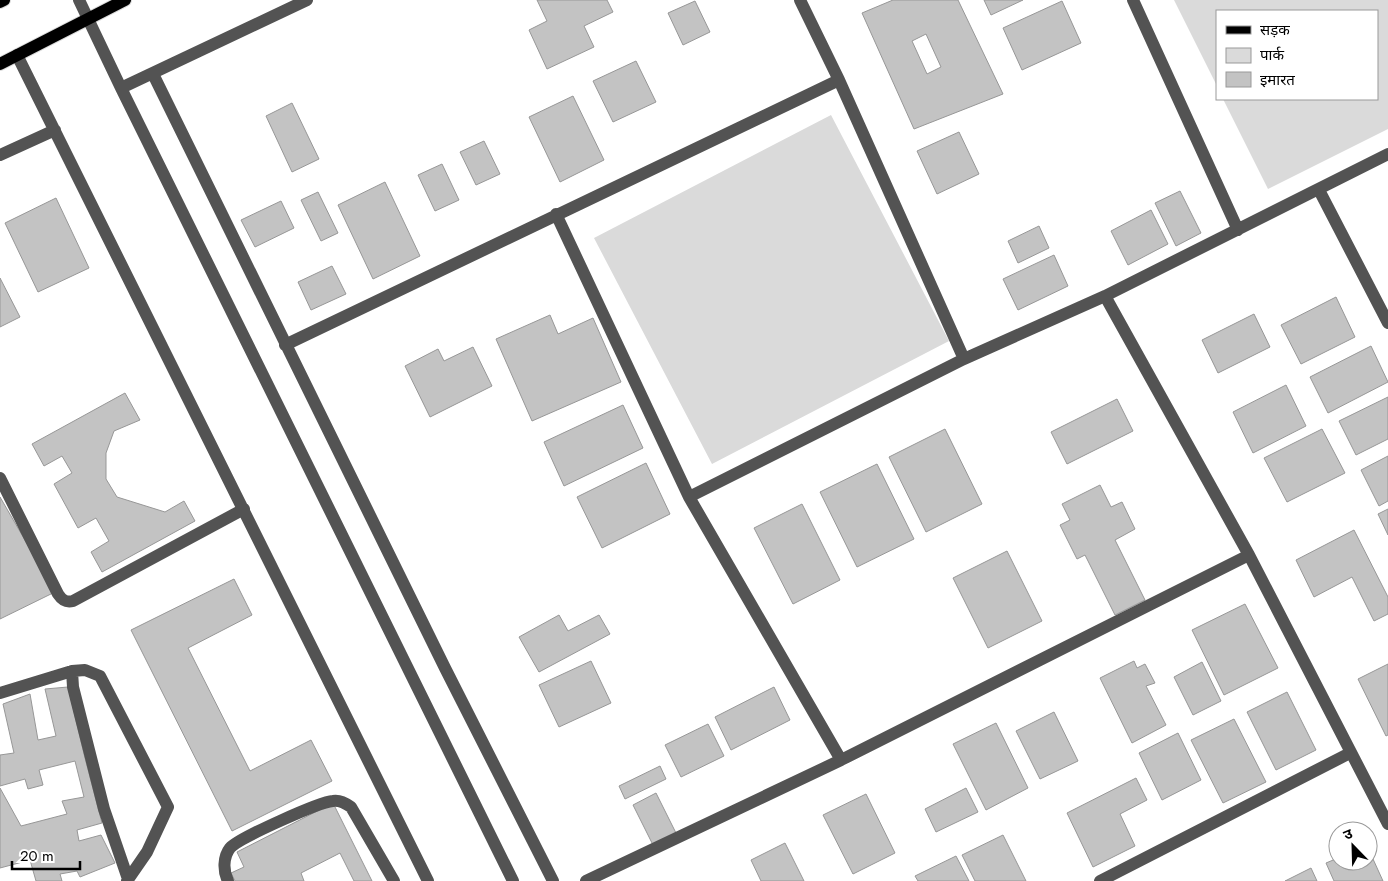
<svg xmlns="http://www.w3.org/2000/svg" width="1388" height="881" font-family="Jost,'Noto Sans Devanagari',sans-serif">
<style>
.green{fill:#dadada}
.building{fill:#c3c3c3;stroke:#979797;fill-rule:evenodd}
.lines{fill:none;stroke-linecap:round;stroke-linejoin:round}
.major-casing{stroke:#dbdbdb;stroke-width:14}
.minor{stroke:#535353;stroke-width:12}
.major{stroke:#000;stroke-width:12}
</style>
<rect width="100%" height="100%" fill="#fff"/>
<path class="green" d="M1174,0H1388V129L1268,189L1223,99H1377V11H1217V86Z
M831,115L949,341L712,464L594,238Z"/>
<path class="building" d="M537,0H607L613,12L584,26L594,47L547,69L529,30L547,21Z
M893,0H958L1003,94L914,129L862,13ZM926,34L941,67L927,74L912,41Z
M984,0H1023L991,15Z
M695,1L710,32L683,45L668,13Z
M1062,1L1081,43L1022,70L1003,28Z
M636,61L656,102L613,122L593,81Z
M573,96L604,160L560,182L529,117Z
M292,103L319,159L292,172L266,116Z
M959,132L979,174L937,194L917,151Z
M484,141L500,174L476,185L460,152Z
M442,164L459,200L435,211L418,175Z
M385,182L420,256L373,279L338,205Z
M1180,191L1201,233L1176,246L1155,203Z
M318,192L338,233L321,241L301,200Z
M56,198L89,268L38,292L5,223Z
M281,201L294,228L255,247L241,220Z
M1151,210L1168,244L1128,265L1111,231Z
M1039,226L1049,248L1018,263L1008,241Z
M1054,255L1068,286L1018,310L1003,279Z
M332,266L346,294L311,310L298,282Z
M0,278L20,317L0,327Z
M1336,297L1355,337L1301,364L1281,325Z
M1254,314L1270,347L1218,373L1202,340Z
M550,315L558,334L593,318L621,382L532,421L496,339Z
M1371,346L1388,382L1328,413L1310,377Z
M473,347L492,386L430,417L405,366L438,349L444,361Z
M1286,385L1306,426L1253,453L1233,412Z
M125,393L140,420L114,431L106,453V479L117,497L165,512L184,501L195,521L102,572L91,552L109,541L96,518L78,528L54,484L72,473L62,456L44,466L32,444Z
M1388,397V439L1356,455L1339,421Z
M1117,399L1133,431L1067,464L1051,432Z
M623,405L643,448L564,486L544,442Z
M945,429L982,504L926,532L889,457Z
M1322,429L1345,473L1287,502L1264,458Z
M1388,456V501L1379,506L1361,470Z
M646,463L670,514L602,548L577,497Z
M877,464L914,539L857,567L820,492Z
M1100,485L1111,507L1122,502L1135,529L1115,540L1145,600L1115,615L1085,555L1077,559L1060,525L1070,520L1062,504Z
M0,497L55,592L0,619Z
M802,504L840,580L793,604L754,528Z
M1388,509V535L1378,514Z
M1354,530L1388,597V614L1374,621L1352,577L1314,597L1296,560Z
M1007,551L1042,621L988,648L953,578Z
M234,579L252,615L188,648L250,771L311,740L332,781L232,831L131,630Z
M1245,604L1278,668L1224,695L1192,630Z
M559,615L568,631L599,615L610,634L539,672L519,637Z
M591,661L611,703L559,727L539,685Z
M1134,661L1137,668L1145,664L1155,683L1146,686L1166,725L1132,743L1100,678Z
M1202,662L1221,701L1193,715L1174,677Z
M1388,664V735L1386,736L1358,679Z
M68,687L85,758L102,823L77,830L79,841L101,835L115,863L80,877L77,871L60,874L62,881H36L30,860L0,868V788L21,826L67,814L62,801L84,797L75,761L39,770L43,785L28,789L25,779L0,786V755L14,753L3,704L30,694L38,740L56,736L45,689Z
M774,687L790,720L731,750L715,717Z
M1287,692L1316,750L1276,770L1247,712Z
M1054,712L1078,761L1040,779L1016,731Z
M1234,719L1266,782L1223,803L1191,740Z
M996,723L1028,788L986,810L953,744Z
M708,724L724,756L681,777L665,745Z
M1178,733L1201,780L1162,800L1139,753Z
M660,766L666,779L625,799L619,786Z
M1136,778L1147,800L1120,814L1135,846L1093,867L1067,813Z
M966,788L978,812L936,832L925,809Z
M656,793L677,835L654,847L633,805Z
M866,794L895,853L853,874L823,815Z
M333,803L372,881H354L340,853L301,873L304,881H235L231,873L244,867L237,852Z
M1003,835L1026,881H975L962,855Z
M785,843L804,881H761L751,860Z
M1368,848L1383,881H1334L1326,863L1338,858V861H1368Z
M956,856L969,881H918L915,876Z
M1311,868L1317,881H1285Z"/>
<g class="lines">
<defs>
<path id="major" d="M0,2L4,0
M0,64L125,0"/>
</defs>
<use href="#major" class="major-casing"/>
<path class="minor" d="M79,0L121,88L513,881
M800,0L839,80L964,359
M1133,0L1238,230
M17,55L428,881
M153,74L445,668L553,881
M121,88L307,0
M0,155L55,130
M1319,190L1388,323
M556,214L689,497L841,760
M1105,296L1249,555L1388,824
M285,345L839,80
M0,478L58,594C62,600 66,603 73,601L244,509
M689,497L964,359L1105,296L1388,154
M72,671L73,687L104,809L128,879
M0,693L72,671L85,670L100,676L168,807L147,852L127,881
M228,881C223,871 223,857 230,848C239,838 319,802 333,801C340,800 345,803 351,807L394,881
M586,881L841,760L1249,555
M1100,881L1350,753"/>
<use href="#major" class="major"/>
</g>
<rect x="1216" y="10" width="162" height="90" fill="#ffffff" stroke="#999999"/>
<rect x="1226" y="26" width="25" height="8" fill="#000000" stroke="#999999"/>
<text x="1260" y="35" font-size="15" fill="#000000">सड़क</text>
<rect x="1226" y="48" width="25" height="15" fill="#dadada" stroke="#999999"/>
<text x="1260" y="60" font-size="15" fill="#000000">पार्क</text>
<rect x="1226" y="72" width="25" height="15" fill="#c3c3c3" stroke="#999999"/>
<text x="1260" y="85" font-size="15" fill="#000000">इमारत</text>
<g transform="translate(1353 846) rotate(337)"><circle r="24" fill="#ffffff" stroke="#999999"/>
<path d="M0-4L9 19L0 12L-9 19Z" fill="#000000"/>
<text y="-8" font-size="14" font-weight="bold" text-anchor="middle" fill="#000000">उ</text>
</g>
<path d="M12 861v8h68v-8" fill="none" stroke="#000000" stroke-width="2.5"/>
<text x="20" y="861" font-size="15" fill="#000000" stroke="#ffffff" stroke-width="4" paint-order="stroke">20 m</text>
</svg>
